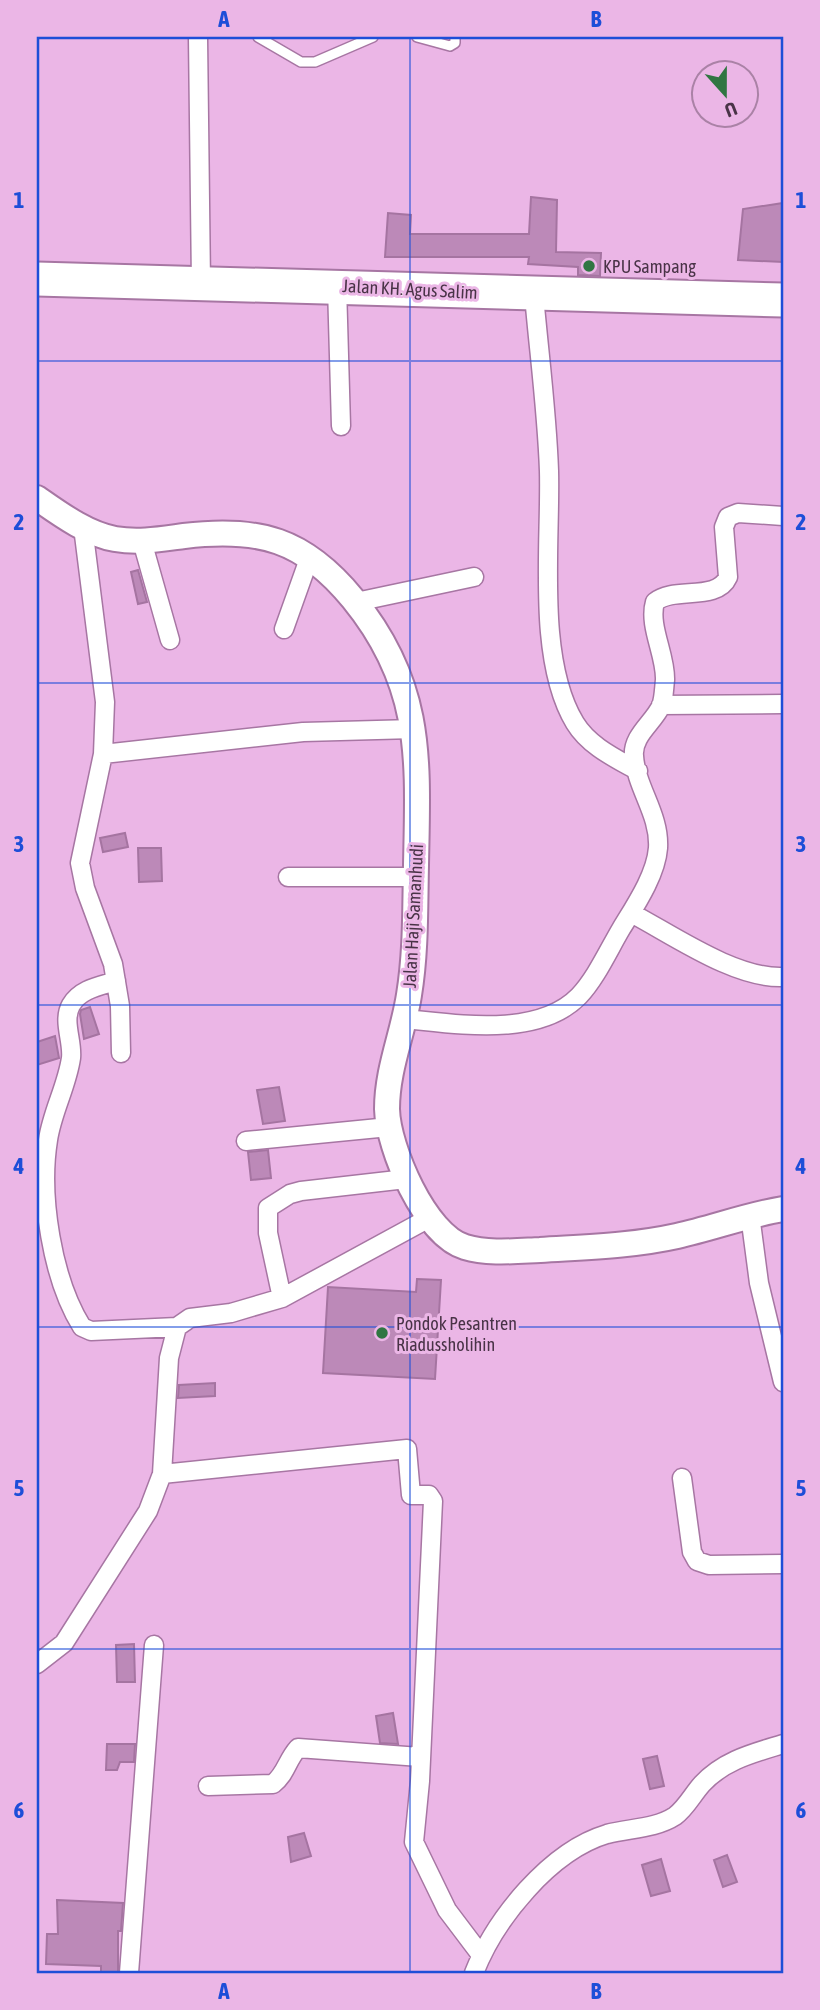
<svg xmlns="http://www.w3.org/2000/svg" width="820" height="2010" font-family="'Asap Condensed',sans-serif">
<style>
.building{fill:#bc89b8;stroke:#a574a1;stroke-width:2}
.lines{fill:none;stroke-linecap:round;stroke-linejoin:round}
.lane-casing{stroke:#a776a3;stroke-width:12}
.street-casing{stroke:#a776a3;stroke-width:21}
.secondary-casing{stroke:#a776a3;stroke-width:28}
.highway-casing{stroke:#a776a3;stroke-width:37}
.lane{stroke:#fff;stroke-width:9}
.street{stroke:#fff;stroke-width:18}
.secondary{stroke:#fff;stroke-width:24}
.highway{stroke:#fff;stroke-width:33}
.grid{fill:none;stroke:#1d4ed8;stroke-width:2;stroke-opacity:0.55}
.poi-dot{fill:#307642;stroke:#ebb6e6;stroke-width:2.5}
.labels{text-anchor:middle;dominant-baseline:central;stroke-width:6;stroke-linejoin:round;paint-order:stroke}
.poi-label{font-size:18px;fill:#493347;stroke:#ebb6e6;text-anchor:start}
.street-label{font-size:18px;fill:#493347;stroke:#ebb6e6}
.neatline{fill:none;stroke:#1d4ed8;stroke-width:2.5}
.grid-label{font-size:23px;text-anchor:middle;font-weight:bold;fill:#1d4ed8}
</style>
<rect width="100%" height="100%" fill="#ebb6e6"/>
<path class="building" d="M531,197L557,200L556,252L601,253L600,276L578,275V267L528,264L529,257H385L388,213L411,215L410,234H529Z
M783,203V262L738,260L743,209Z
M138,570L147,602L138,604L131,572Z
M125,833L128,847L103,852L100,838Z
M138,848H161L162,881L139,882Z
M90,1007L99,1034L84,1039L80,1014L81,1010Z
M55,1036L59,1058L37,1065V1042Z
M279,1087L285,1121L263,1124L257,1090Z
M268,1150L271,1178L251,1180L248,1152Z
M417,1279L441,1280L435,1379L323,1373L328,1287L416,1292Z
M215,1383V1396L178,1398L179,1385Z
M134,1644L135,1682H117L116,1645Z
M393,1713L398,1744L380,1743L376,1716Z
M107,1744H135L134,1762H120L117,1770H106Z
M657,1756L664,1786L650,1789L643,1759Z
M304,1833L311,1856L291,1862L288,1837Z
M727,1855L737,1882L723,1887L714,1860Z
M661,1859L670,1891L651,1896L642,1865Z
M57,1900L123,1903L121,1931H118V1972L101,1973V1966L46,1964L47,1934H58Z"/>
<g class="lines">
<defs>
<path id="lane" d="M258,37L301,62H315L373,37
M417,37L450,46L455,43V37"/>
<path id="street" d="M198,37L201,284
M337,286L341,426
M534,295C539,353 547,412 549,471C551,543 536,659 575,723C589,746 615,758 638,771
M83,527L105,702L103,754L80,863L85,888L113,964L120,1006L121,1053
M142,541L170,640
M356,602L474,577
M284,629L310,556
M661,705L783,704
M103,754L303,732L414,729
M288,877H415
M631,913C673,935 735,979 783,977
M116,981C100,986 80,989 71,1005C62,1021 73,1041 71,1058C67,1086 52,1112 48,1140C39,1196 52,1279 82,1327L91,1331L177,1327
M406,1019C457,1024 538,1038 579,996C596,978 608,951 621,929C635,906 656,875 658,848C660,814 636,788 634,756C632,736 653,723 661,706C664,699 664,688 665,680C666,655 648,626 655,602C674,586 717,602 728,577L724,527L728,517L738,513L783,516
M246,1141L389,1127
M750,1215L759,1283L783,1382
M282,1298L268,1233V1208L290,1194L301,1191L406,1179
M162,1474L407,1449L411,1495H429L433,1501L420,1781L414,1842L447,1910L481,1955
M682,1478L692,1552L697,1561L709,1565L783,1564
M37,1664L64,1643L148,1511L162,1474L169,1358L177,1327L190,1318L231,1313L282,1298L431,1217
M208,1786L273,1784C286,1774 287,1760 298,1748L420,1757
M129,1973L154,1645
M474,1973C495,1919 550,1851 607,1834C629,1828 655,1829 675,1816C686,1808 693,1794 702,1784C724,1760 754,1753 783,1744"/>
<path id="secondary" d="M37,498C60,514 87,534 115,539C139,543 161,539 184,536C259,527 304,539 353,599C424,686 418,760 416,865C415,909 416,952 409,995C403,1034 387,1069 387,1109C388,1148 425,1235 465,1247C488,1254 516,1251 540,1250C586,1247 632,1246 677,1236C713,1228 747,1215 783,1209"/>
<path id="highway" d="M37,279L783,300"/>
</defs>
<use href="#lane" class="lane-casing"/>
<use href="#street" class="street-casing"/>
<use href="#secondary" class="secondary-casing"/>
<use href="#highway" class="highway-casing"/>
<use href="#lane" class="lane"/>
<use href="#street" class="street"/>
<use href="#secondary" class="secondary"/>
<use href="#highway" class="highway"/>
</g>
<path class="grid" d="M410,37V1973M37,361H783M37,683H783M37,1005H783M37,1327H783M37,1649H783"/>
<g class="poi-dot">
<circle cx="589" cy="266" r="7"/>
<circle cx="382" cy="1333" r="7"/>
</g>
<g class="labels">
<g class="poi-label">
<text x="603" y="266">KPU Sampang</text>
<text x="396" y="1323">Pondok Pesantren<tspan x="396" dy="21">Riadussholihin</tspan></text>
</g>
<g class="street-label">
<text transform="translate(410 289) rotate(3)">Jalan KH. Agus Salim</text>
<text transform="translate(413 916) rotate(-87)">Jalan Haji Samanhudi</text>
</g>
</g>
<rect width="820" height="2010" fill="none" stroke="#ebb6e6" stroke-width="77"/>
<g transform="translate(725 94) rotate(159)"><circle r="33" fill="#ebb6e6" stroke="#aa82a6" stroke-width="2"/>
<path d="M0-5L12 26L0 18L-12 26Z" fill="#307642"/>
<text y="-10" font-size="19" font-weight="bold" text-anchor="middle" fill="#493347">U</text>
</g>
<rect x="38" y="38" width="744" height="1934" class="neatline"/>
<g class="grid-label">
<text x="224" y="27">A</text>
<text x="596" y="27">B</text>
<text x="19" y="208">1</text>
<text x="801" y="208">1</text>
<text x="19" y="530">2</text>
<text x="801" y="530">2</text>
<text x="19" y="852">3</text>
<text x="801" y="852">3</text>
<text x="19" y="1174">4</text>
<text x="801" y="1174">4</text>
<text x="19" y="1496">5</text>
<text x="801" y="1496">5</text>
<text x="19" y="1818">6</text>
<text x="801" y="1818">6</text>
<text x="224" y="1999">A</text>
<text x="596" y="1999">B</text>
</g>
</svg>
